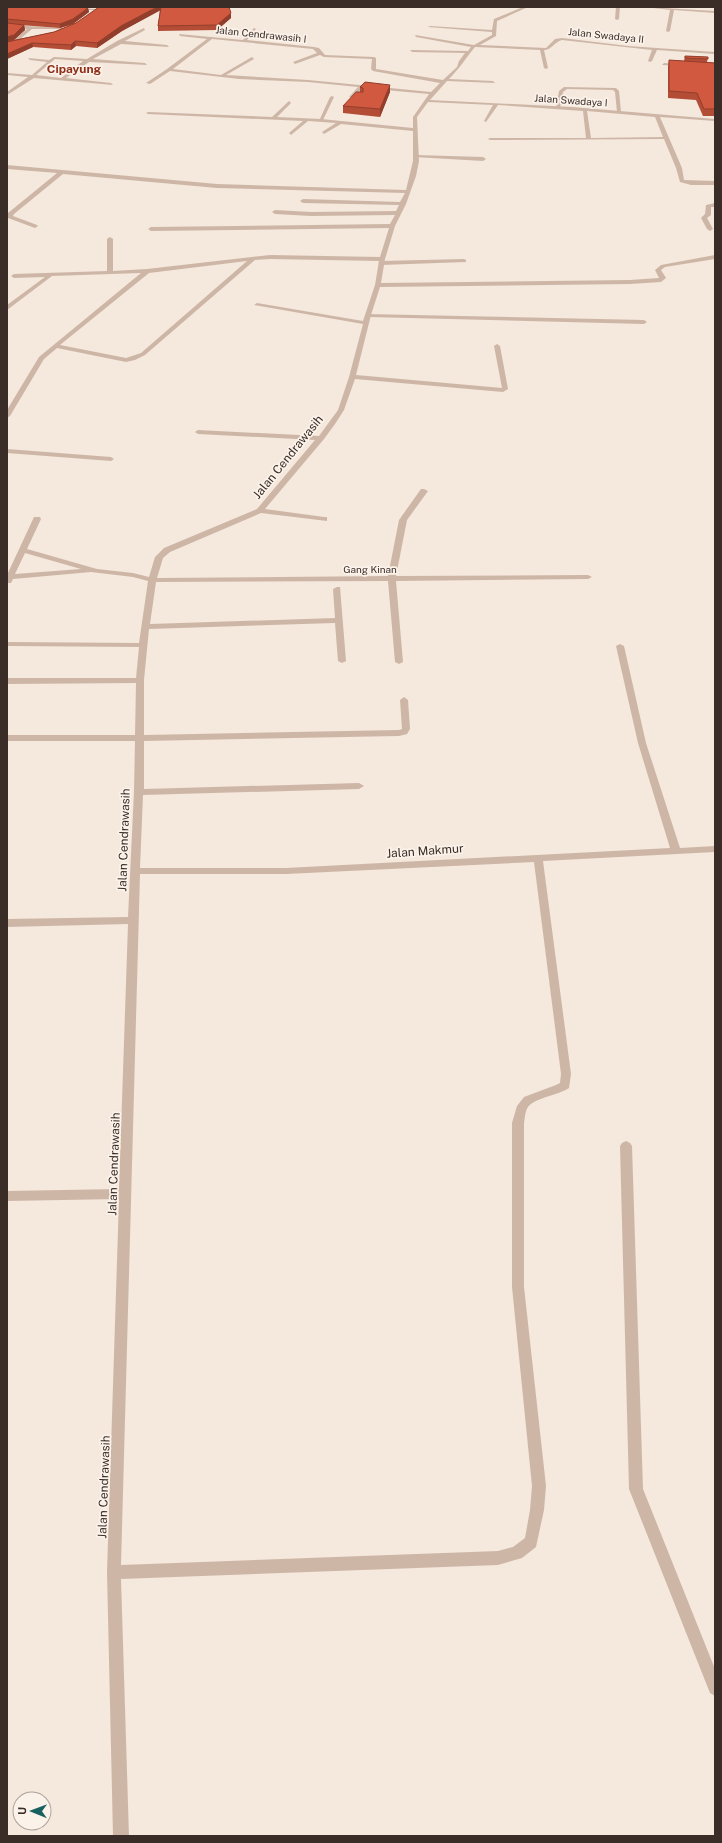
<svg xmlns="http://www.w3.org/2000/svg" width="722" height="1843" font-family="'Public Sans',sans-serif">
<style>
.lines{fill:none;stroke-linecap:round;stroke-linejoin:round}
.lane{fill:#ceb6a7;fill-rule:evenodd}
.street{fill:#ceb6a7;fill-rule:evenodd}
.wall{fill:#b44d36}
.shaded-wall{fill:#923e2c}
.building{fill:#d1593f;stroke:#923e2c}
.labels{text-anchor:middle;dominant-baseline:central;stroke-width:3.5;stroke-linejoin:round;paint-order:stroke}
.far-street-label{font-size:10px;fill:#3a2d28;stroke:#fbf2ea}
.far-quarter-label{font-size:12px;font-weight:bold;fill:#912e19;stroke:#fbf2ea}
.street-label{font-size:12px;fill:#3a2d28;stroke:#fbf2ea}
</style>
<rect width="100%" height="100%" fill="#f5e8dd"/>
<g class="lines">
<path class="lane" d="M564,87L616,88L619,91L621,112L619,113L617,112L615,92L613,90L567,89L563,92L560,108L556,109L559,91Z
M332,96L334,97L323,120L319,121L330,97Z
M416,155L483,157L486,159L483,161L414,157Z
M464,259L466,260V262L381,265L378,263L381,261Z
M366,314L644,320L647,322L644,324L368,317L365,315Z"/>
<path class="street" d="M523,7H528L497,21L496,36L480,45L546,48L555,39L562,38L628,46L715,52V54L657,50L652,61L650,62L648,61L652,50L562,40C554,42 552,50 544,50L548,68L546,69L544,68L540,50L475,47C466,58 459,69 449,79L493,81L495,83L447,81L430,100L572,107L715,119V121L660,117L682,168L684,180L715,181V185H691L680,182L676,168L664,139L490,140L488,139L490,138H586L583,111L498,105L486,122L484,121L493,105L428,102L417,117L419,161L416,176L406,204L395,226L385,259L381,283L630,280L659,278L655,270L661,265L715,255V259L665,267L661,270L666,278L661,282L630,284L380,287L371,315L356,375L502,388L494,346L497,344L500,346L508,389L503,392L355,379L344,410L335,424L324,439L265,509L324,517H327V521L261,513L170,552L163,558L157,578L388,576L399,520L421,489H424L428,491L407,520L396,576L588,575L592,577L588,579L396,581L403,662L399,664L395,662L388,581L156,582L150,624L335,618L333,589L337,587H340L346,661L342,663L338,661L335,623L149,629L144,680V735L399,730L402,729L400,700L404,697L408,700L410,729L407,734L399,736L144,741V789L359,783L364,786L359,789L143,795L140,868H286L670,848L638,743L616,646L620,644L624,646L646,743L680,848L715,846V852L543,861L571,1074L569,1088C559,1095 534,1098 528,1107C525,1111 525,1118 524,1123V1287L546,1486L544,1510L536,1547L522,1558L498,1565L121,1579L129,1836H113L107,1572L119,1199L7,1201V1191L119,1189L128,924L7,927V919L128,917L134,792L135,741H7V735H135L136,683L7,684V678H136L139,647L7,646V642L139,643L148,581L133,577L91,572L13,579L11,583H8L7,575L34,517H40L41,519L27,549L97,569L133,573L149,577L155,557L164,548L257,509L315,440L198,434L195,432L198,430L319,436L338,410L349,377L363,324L254,305L257,303L363,321L375,285L379,261L270,259L255,260L145,355L135,360L126,362L57,348L44,359L10,416L7,418V410L39,357L141,273L52,276L7,310V305L45,277L14,278L11,276L14,274L107,271V239L110,237L113,239V271L147,269L270,255L380,257L389,228L151,231L148,229L151,227L390,224L395,215L311,216L275,214L272,212L275,210L311,212L396,211L399,205L303,203L300,201L303,199L400,202L405,193L217,188L63,174L14,214L13,216L37,225L38,226L35,228L8,218V213L57,173L7,169V165L217,184L406,190L413,161V131L341,124L324,134L322,132L336,123L308,121L291,135L289,133L303,121L148,114L146,113L148,112L272,117L289,101L291,103L277,117L321,119L413,128V117L429,94L363,88L355,96H362V98L349,97L358,87L308,82L239,79L170,71L150,84L146,83L167,69L207,39L180,36L179,34L243,40L254,28L256,29L247,40L314,47L319,48L325,55L374,57L376,58V69L443,80L457,67L459,61L465,53L412,52L410,50L468,51L471,47L416,37L415,35L474,45L492,35V32L428,27L430,26L492,30L494,19ZM212,39L313,49L317,53L293,62L295,64L320,55L324,57L372,59L371,69L373,71L440,83L431,92L308,80L226,75L254,59L252,57L221,75L173,69ZM587,111L655,117L663,137L591,138ZM247,261L141,353L126,358L60,345L149,273ZM25,553L81,569L15,574ZM534,862L561,1074L560,1083L556,1085L524,1097L517,1106L512,1123V1287L532,1486L530,1510L525,1538L513,1547L498,1551L121,1565L140,874H286Z
M616,7H620L619,19L617,20L615,19Z
M645,7L715,11V13L674,10L670,31L668,32L666,31L670,10Z
M76,8L97,9L99,10H75Z
M7,25L65,28L67,29H32L14,44L12,42L27,29L7,27Z
M144,28L145,30L125,41L167,45L169,47L121,44L93,59L145,63L147,65L89,62L66,78L111,83L113,85L34,78L7,95V92L28,77L7,75V73L32,75L47,62L30,60L28,58L49,60L54,57L87,59L117,41ZM55,59L83,61L61,78L36,75Z
M664,63L681,64L683,65L681,66L662,65Z
M715,203V207H711V215L707,218L713,229L710,231L707,229L701,218L705,214L706,205Z
M7,449L111,457L114,459L111,461L7,453Z
M626,1141L630,1143L632,1146L643,1489L715,1669V1696L710,1693L629,1489L620,1146L622,1143Z"/>
</g>
<path class="wall" d="M7,7L88,8L89,12L73,24L60,28L7,24L24,25L25,30L14,40L9,41L54,32L76,23L98,8L231,13V18L217,30L158,31V26L160,10L122,31L97,48L76,46L71,50L33,47L7,59Z
M685,56L708,57L707,62L715,63V116H703L696,100L668,98V67L669,60L684,61Z
M390,85V92L380,117L343,113V106L360,92V87Z"/>
<path class="shaded-wall" d="M157,7H161V10L122,31L97,48V43L121,26Z
M88,8L89,12L73,24L60,28V24Z
M231,13V18L217,30V25Z
M24,25L25,30L14,40L7,42V37Z
M75,41L76,46L71,50V45Z
M32,43L33,47L7,59V54Z
M390,85V92L380,117V109Z"/>
<path class="building" d="M7,7H79L88,8L73,19L60,24L7,19Z
M99,7H157L121,26L97,43L75,41L71,45L32,43L7,54V42L54,32L76,23Z
M161,7H229L231,13L217,25L158,26Z
M7,23L24,25L14,35L7,37Z
M685,56L708,57V59L685,58Z
M669,60L715,63V109H704L697,93L669,91Z
M365,82L390,85L380,109L343,106L356,92H363V88L360,87Z"/>
<g class="labels">
<g class="far-street-label">
<text transform="translate(261 34) rotate(6)">Jalan Cendrawasih I</text>
<text transform="translate(606 35) rotate(6)">Jalan Swadaya II</text>
<text transform="translate(571 100) rotate(4)">Jalan Swadaya I</text>
<text x="370" y="569">Gang Kinan</text>
</g>
<g class="far-quarter-label">
<text x="74" y="69">Cipayung</text>
</g>
<g class="street-label">
<text transform="translate(288 457) rotate(-51)">Jalan Cendrawasih</text>
<text transform="translate(124 840) rotate(-88)">Jalan Cendrawasih</text>
<text transform="translate(425 851) rotate(-4)">Jalan Makmur</text>
<text transform="translate(114 1164) rotate(-88)">Jalan Cendrawasih</text>
<text transform="translate(104 1487) rotate(-88)">Jalan Cendrawasih</text>
</g>
</g>
<rect width="722" height="1843" fill="none" stroke="#3a2d28" stroke-width="16"/>
<g transform="translate(32 1811) rotate(271)"><circle r="19" fill="#fbf2ea" stroke="#aea39c"/>
<path d="M0-3L7 15L0 10L-7 15Z" fill="#196060"/>
<text y="-6" font-size="11" font-weight="bold" text-anchor="middle" fill="#3a2d28">U</text>
</g>
</svg>
